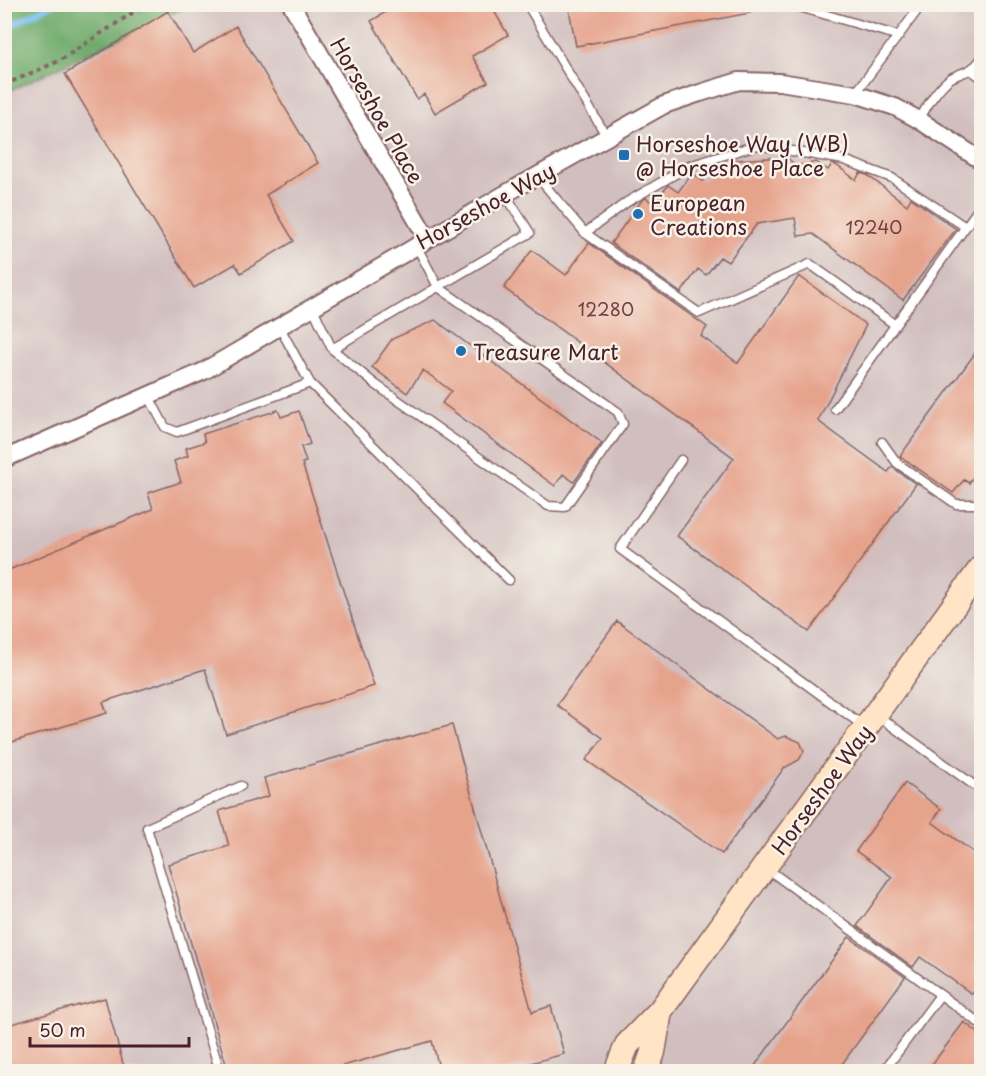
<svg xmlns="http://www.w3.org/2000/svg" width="986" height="1076" font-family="'Playpen Sans',sans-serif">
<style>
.industrial{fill:#d1bfbf}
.forest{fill:#6eaa6b;stroke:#5c644b;stroke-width:1.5}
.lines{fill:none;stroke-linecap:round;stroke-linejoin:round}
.stream{stroke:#77bfef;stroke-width:6}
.building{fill:#e6a38c}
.lane-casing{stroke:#866566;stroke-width:11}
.street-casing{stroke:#866566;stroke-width:20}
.secondary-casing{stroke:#866566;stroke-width:27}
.path{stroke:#866566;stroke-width:4;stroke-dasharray:4.5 4.5;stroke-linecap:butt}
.lane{stroke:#fff;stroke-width:8}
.street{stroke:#fff;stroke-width:16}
.secondary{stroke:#ffe4c6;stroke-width:24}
.poi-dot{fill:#1f6fb2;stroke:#f7f3e8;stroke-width:2}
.labels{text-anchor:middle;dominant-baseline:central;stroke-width:5;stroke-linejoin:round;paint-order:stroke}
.number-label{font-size:18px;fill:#714043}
.street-label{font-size:21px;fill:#4a1f2b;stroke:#f7f3e8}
.poi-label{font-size:21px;fill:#4a1f2b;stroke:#f7f3e8;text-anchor:start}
</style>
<rect width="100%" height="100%" fill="#f7f3e8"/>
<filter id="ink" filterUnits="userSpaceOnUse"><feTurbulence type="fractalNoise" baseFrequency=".0167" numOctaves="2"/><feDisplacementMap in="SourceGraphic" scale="12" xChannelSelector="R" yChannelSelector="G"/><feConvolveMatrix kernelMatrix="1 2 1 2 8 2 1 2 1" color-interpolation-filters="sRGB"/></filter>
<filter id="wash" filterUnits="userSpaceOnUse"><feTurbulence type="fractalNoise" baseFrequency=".008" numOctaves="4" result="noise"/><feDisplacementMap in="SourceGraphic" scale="24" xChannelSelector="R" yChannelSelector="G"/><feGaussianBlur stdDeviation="1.35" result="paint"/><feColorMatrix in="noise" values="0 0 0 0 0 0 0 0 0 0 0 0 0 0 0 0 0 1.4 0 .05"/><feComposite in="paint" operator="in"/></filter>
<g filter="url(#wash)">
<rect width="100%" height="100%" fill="#f4e8d4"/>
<path class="industrial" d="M190,5H981V1071L5,1072V93Z"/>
<path class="forest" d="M5,5H190L5,93Z"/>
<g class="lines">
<path class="stream" d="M4,29L53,4"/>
</g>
<g id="blocks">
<path class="building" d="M399,4H490L508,35L472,56L488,82L435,113L424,94L417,99L371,21Z
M568,4H750V13L576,46Z
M168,11L193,53L236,26L318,163L266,195L294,241L241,273L235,264L194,288L65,74Z
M786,157L797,166L816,162L828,170L832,164L836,165L856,180L860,173L867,175L907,205L911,198L956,229L903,300L813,234L798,236L795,218L757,224L728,262L720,257L706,275L698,269L681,293L611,243L642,200L646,198L654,204L668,185L678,192L692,173L703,181L715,165L720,163L729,169L735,160Z
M589,243L707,327L701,336L738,363L799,276L866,325L818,421L888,472L892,467L916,484L809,632L677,536L734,458L504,288L532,250L566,275Z
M435,320L602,443L574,482L563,474L555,486L442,403L451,391L423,370L407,393L372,367L392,339Z
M981,345V466L969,483L964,480L953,493L900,456Z
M278,410L281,417L299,411L310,444L301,447L306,462L302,463L374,686L226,734L205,669L103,702L107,713L12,742L4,719V572L153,509L148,493L181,482L174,461L188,456L186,448L205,442L203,434Z
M617,621L778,739L786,736L800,742L804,751L799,760L784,768L722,854L586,760L603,738L557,705Z
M452,725L532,1012L551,1006L564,1054L502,1071H440L432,1041L335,1068L336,1071H228L168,864L229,846L219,811L269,796L264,778Z
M905,783L941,809L932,822L981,858V982L972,994L920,957L913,967L857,926L892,877L856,851Z
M849,937L905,977L837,1071H751Z
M105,998L125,1071H12L4,1042V1026Z
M964,1022L981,1035V1071H927Z"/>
</g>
</g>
<g filter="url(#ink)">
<use href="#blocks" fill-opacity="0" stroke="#866566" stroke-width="1.5"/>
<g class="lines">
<defs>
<path id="lane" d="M527,4L607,137
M789,4L899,36
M972,71L982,78
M855,94L922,4
M919,120C927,106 935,92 947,81C960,70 968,77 982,58
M537,176L585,233L699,313L810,264L894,324
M585,233L627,202L689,166L757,145L844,160L892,178L964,226
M312,306L332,349L375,384L548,506L565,507L623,424L618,412L438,287L416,245
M279,326L310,383L509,580
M332,349L530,233L505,194
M148,395L165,427L177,432L310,383
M835,409L982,204
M882,442L897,463L956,504H982
M681,460L620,549L865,727
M878,716L982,791
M766,868L982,1025
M220,1072L147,828L241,786
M883,1072L940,995"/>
<path id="street" d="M291,4L427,238
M4,459L204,371L505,194L664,105L700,93L739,81L780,82L855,94L895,107L919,120L982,161"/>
<path id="secondary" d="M616,1072L627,1045L660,1011L982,567
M646,1072L653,1052L660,1011"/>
</defs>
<use href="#lane" class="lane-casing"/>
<use href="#street" class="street-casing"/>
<use href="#secondary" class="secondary-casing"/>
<path class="path" d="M4,85L59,61L146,4"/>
<use href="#lane" class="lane"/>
<use href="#street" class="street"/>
<use href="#secondary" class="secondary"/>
</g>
</g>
<g class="poi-dot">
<rect x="618" y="149" width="12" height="12" rx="3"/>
<circle cx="638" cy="214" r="6"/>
<circle cx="461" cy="351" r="6"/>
</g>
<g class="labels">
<g class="number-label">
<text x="874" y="226">12240</text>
<text x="606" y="308">12280</text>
</g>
<g class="street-label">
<text transform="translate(378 110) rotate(60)">Horseshoe Place</text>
<text transform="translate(485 205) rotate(-29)">Horseshoe Way</text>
<text transform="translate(821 789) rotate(-54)">Horseshoe Way</text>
</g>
<g class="poi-label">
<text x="636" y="143">Horseshoe Way (WB)<tspan x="636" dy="24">@ Horseshoe Place</tspan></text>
<text x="650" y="202">European<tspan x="650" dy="24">Creations</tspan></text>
<text x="473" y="351">Treasure Mart</text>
</g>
</g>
<rect width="986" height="1076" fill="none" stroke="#f7f3e8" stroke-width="24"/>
<path d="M30 1037v9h159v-9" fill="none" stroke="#4a1f2b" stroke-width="3"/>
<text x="39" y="1037" font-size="18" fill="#4a1f2b" stroke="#f7f3e8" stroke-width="4.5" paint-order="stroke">50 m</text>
</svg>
